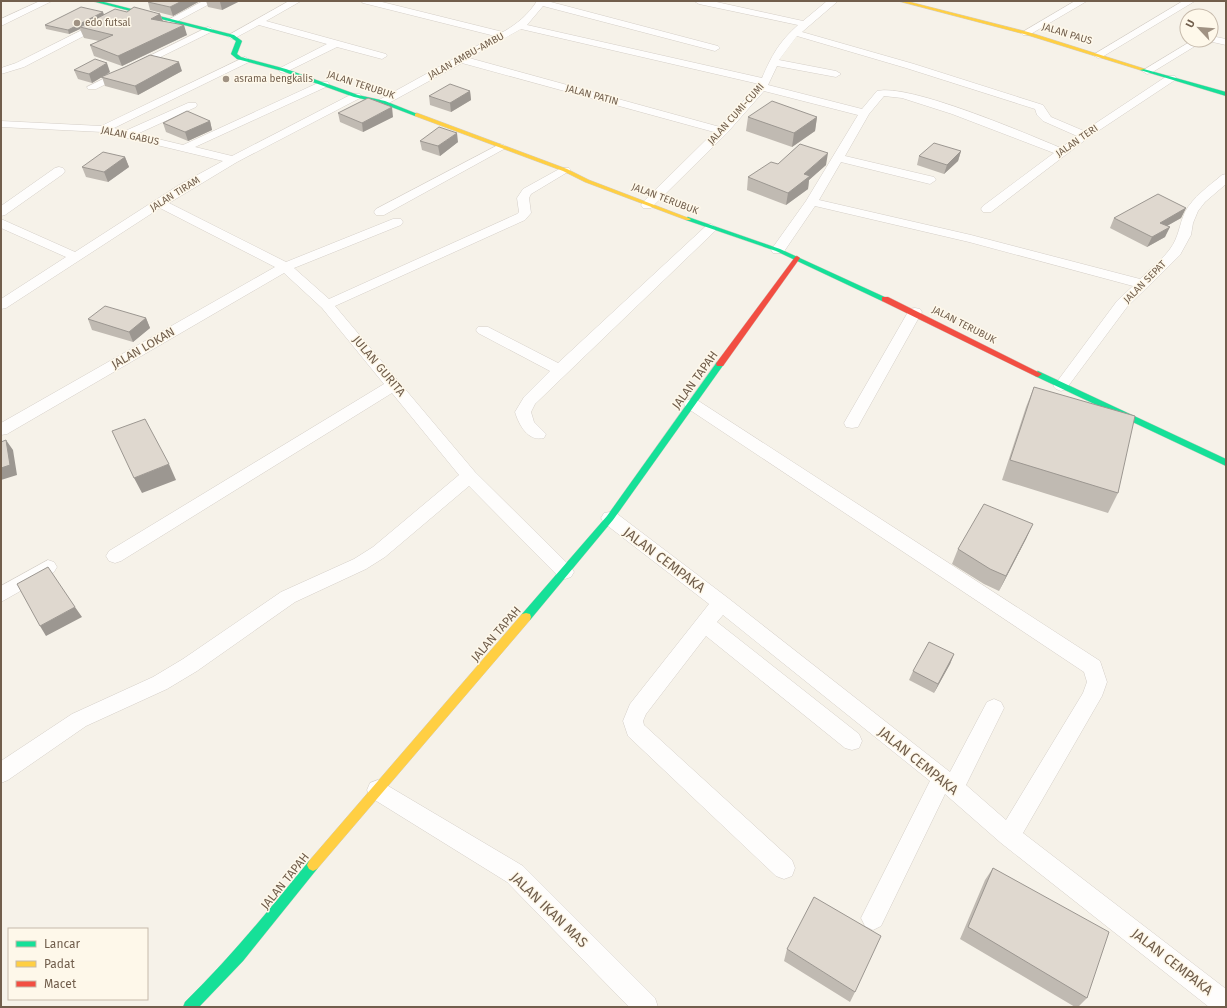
<svg xmlns="http://www.w3.org/2000/svg" width="1227" height="1008" font-family="'Fira Sans',sans-serif">
<style>
.lines{fill:none;stroke-linecap:round;stroke-linejoin:round}
.street-casing{stroke:#d5cfc8;stroke-width:1}
.fast-casing{stroke:#d3cec5;stroke-width:1}
.slow-casing{stroke:#d3cec5;stroke-width:1}
.jam-casing{stroke:#d3cec5;stroke-width:1}
.street{fill:#fefdfc;fill-rule:evenodd}
.fast{fill:#16e098;fill-rule:evenodd}
.slow{fill:#ffcf43;fill-rule:evenodd}
.jam{fill:#f24e42;fill-rule:evenodd}
.wall{fill:#c0bab2}
.shaded-wall{fill:#9c9791}
.building{fill:#dfd8cf;stroke:#9c9791}
.poi-dot{fill:#a09283;stroke:#fef8ea;stroke-width:1.5}
.labels{text-anchor:middle;dominant-baseline:central;stroke-width:3;stroke-linejoin:round;paint-order:stroke}
.far-poi-label{font-size:10px;fill:#715e4c;stroke:#fef8ea;text-anchor:start}
.far-street-label{font-size:10px;fill:#715e4c;stroke:#fef8ea}
.street-label{font-size:12px;fill:#715e4c;stroke:#fef8ea}
.near-street-label{font-size:14px;fill:#715e4c;stroke:#fef8ea}
</style>
<rect width="100%" height="100%" fill="#f6f2e9"/>
<g class="lines">
<defs>
<path id="street" d="M40,1H52L1,26V19Z
M203,1H215L174,23H168L166,21Z
M289,1H301L266,21L386,54L387,56L382,59L337,47L284,73L280,72L279,70L280,68L327,44L259,25L235,38L232,39L227,36Z
M361,1H378L503,32C517,24 528,15 537,1H547L718,46L720,48L715,51L543,6L527,25L762,78C772,55 779,42 798,25L699,4L694,1H712L803,21L827,1H838L802,32L914,64L1043,105L1051,117L1084,131L1167,76H1175L1176,78L1175,80L1089,137L991,212H983L981,209L983,206L1054,153L952,114L902,98L884,96L869,114L845,156L934,177L936,180L930,184L841,162L819,200L971,235L1140,279C1149,270 1162,260 1170,249C1179,237 1179,225 1185,212C1193,197 1209,186 1222,175L1226,174V184L1205,202L1198,211L1193,223L1191,235L1180,255L1127,307L1066,389L1061,391L1056,389L1053,386L1056,383L1117,301L1133,286L969,242L815,206L783,253H773L771,250L806,201L858,115L764,91L727,133L651,208H643L641,205L643,202L714,132L462,63L387,104H379L378,102L379,100L495,36L363,3ZM521,29L759,84L720,127L469,58ZM797,36L906,68L1035,109L1037,115L1043,121L1077,136L1061,148C1027,134 909,83 877,91L862,109L768,85L777,66L836,77L841,74L836,71L779,60Z
M1075,1H1087L1029,35H1023L1021,33Z
M1183,1H1195L1102,57L1098,58L1093,55Z
M102,20L105,21V25L24,67L1,74V68L16,63Z
M208,27L211,28L213,30L211,32L96,89H88L87,87Z
M1211,36L1226,39V45L1208,41L1211,40Z
M1193,40H1205L1151,73L1147,74L1142,71Z
M245,57L250,60L249,62L114,128L125,131L188,103H196L197,105L196,107L137,134L183,145L320,82H328L329,84L328,86L195,147L232,156L352,94H360L361,96L360,98L237,162L169,203L286,262L393,219H401L403,222L401,225L294,268L329,299L517,214L519,212L517,198L523,189L561,168H569L571,170L531,194L529,198L531,213L525,220L335,306L475,472L571,567L574,572L571,577L565,579L559,577L469,486L385,557L366,569L295,602L197,671L167,689L86,726L8,780L1,783V761L72,714L153,677L183,659L281,592L354,559L373,547L459,475L392,393L121,561L115,563L109,561L106,556L109,551L384,384L322,308L284,273L7,434L1,435V423L275,267L160,208L6,308L1,309V299L66,257L1,228V219L75,252L179,185L223,161L103,132L1,127V121L101,126Z
M500,144L504,145L506,147L504,149L384,215H376L374,212L376,209Z
M59,167L63,168L65,171L63,174L5,215L1,216V206L55,168Z
M711,224L717,228L715,231L535,404L531,412L534,422L546,434L544,438C528,442 519,425 515,412L524,397L550,371L478,333L476,330L478,327H488L558,363L707,225Z
M915,308L920,309L922,312L860,423L858,427L852,428L846,427L844,423L908,312L910,309Z
M692,399L697,400L1100,661L1107,682L1102,696L1023,833L1226,989V1007H1209L1001,843L945,794L881,926L873,930L865,926L861,918L865,910L930,781L723,615L717,622L859,734L862,741L859,748L852,750L845,748L706,636L646,714L643,721L644,725L792,860L795,868L792,876L784,879L776,876L628,736L623,721L630,704L709,604L604,523L601,518L604,513L610,512L616,513L728,598L950,772L987,702L994,699L1001,702L1004,708L966,785L1006,820L1083,693L1087,682L1084,672L687,408L684,404L687,400Z
M48,560L54,562L57,567L54,572L1,602V586Z
M378,780L523,866L655,998L658,1007H629L507,882L370,797L367,790L370,783Z"/>
<path id="fast" d="M92,1H100L234,35L242,41L237,54L241,57L286,69L358,95L385,101L420,115L415,116L381,103L354,97L282,71L237,59L231,54L236,41L230,37Z
M1140,68L1226,92V96L1140,70Z
M688,217L780,249L889,299L885,301H882L776,251L686,220L685,219Z
M717,362H720L724,364L613,520L530,620L526,621L522,620L521,617L522,614L607,516Z
M1038,371L1226,459V466L1035,376L1034,374Z
M313,859L317,861L319,865L317,869L243,961L199,1007H183L185,1002C230,958 269,910 309,861Z"/>
<path id="slow" d="M898,1H906L1028,32L1145,69L1140,70L1024,34Z
M417,113L567,169L589,180L691,219L690,220H686L585,182L563,171L415,116V114Z
M526,613L530,614L531,617L530,620L317,869L313,871L309,869L307,865L309,861L522,614Z"/>
<path id="jam" d="M797,256L800,258L723,366H717L716,364L717,362L795,257Z
M882,297H888L1042,374L1038,377L1035,376L882,301Z"/>
</defs>
<use href="#street" class="street-casing"/>
<use href="#fast" class="fast-casing"/>
<use href="#slow" class="slow-casing"/>
<use href="#jam" class="jam-casing"/>
<use href="#street" class="street"/>
<use href="#fast" class="fast"/>
<use href="#slow" class="slow"/>
<use href="#jam" class="jam"/>
</g>
<path class="wall" d="M149,1H200L173,16L150,10L148,2Z
M206,1H240L222,10L208,7Z
M127,12L160,14L163,21L187,35L122,66L94,56L90,45L99,41L84,38L80,29L69,34L46,29L45,25L104,15Z
M74,70L110,72L105,76L182,71L138,95L105,86L102,77L92,83L78,79Z
M470,91L471,100L451,112L430,105L429,96Z
M338,113L393,117L363,132L340,122Z
M748,117H817L815,131L792,147L746,131Z
M210,121L212,130L188,141L166,132L163,123Z
M420,141L458,142L440,156L422,150Z
M961,151L958,161L944,174L917,165L919,156Z
M125,157L129,167L108,182L86,177L82,167Z
M778,164L826,165L809,180L808,189L786,205L747,190L748,177Z
M1186,208L1181,218L1167,226L1165,237L1147,247L1110,228L1114,218Z
M146,318L150,328L133,342L92,330L88,319Z
M1034,387L1118,493L1108,513L1002,480L1026,407Z
M1033,524L1026,539L999,591L984,584L952,564L958,549Z
M954,654L950,664L934,693L909,680L913,671Z
M993,868L1087,998L1078,1007H1075L960,939L985,880Z
M787,949L855,992L850,1002L784,961Z"/>
<path class="shaded-wall" d="M182,1H200L173,16L170,7Z
M221,1H240L222,10L220,2Z
M103,12L105,17L80,27V29L69,34L68,30Z
M160,14L164,24L151,19Z
M184,25L187,35L122,66L118,56Z
M179,62L182,71L138,95L135,86Z
M107,63L110,72L92,83L89,74Z
M470,91L471,100L451,112L450,103Z
M392,107L393,117L363,132L362,123Z
M817,117L815,131L792,147L794,133Z
M210,121L212,130L188,141L185,132Z
M457,133L458,142L440,156L438,146Z
M961,151L958,161L944,174L947,165Z
M828,153L826,165L809,180L808,189L786,205L788,193L804,174Z
M125,157L129,167L108,182L104,172Z
M1186,208L1181,218L1156,232L1160,223Z
M1170,227L1165,237L1147,247L1152,237Z
M146,318L150,328L133,342L129,332Z
M6,440L13,450L17,475L1,480V468Z
M169,464L176,480L142,493L134,478Z
M1033,524L1026,539L999,591L1006,576Z
M75,607L82,617L46,636L40,626Z
M954,654L950,664L934,693L938,684Z"/>
<path class="building" d="M149,1H182L170,7L148,2Z
M81,7L103,12L68,30L45,25Z
M134,7L160,14L151,19L184,25L118,56L90,45L113,35L80,27L115,9L127,12Z
M150,55L179,62L135,86L101,77L125,67Z
M95,59L107,63L89,74L74,70Z
M450,84L470,91L450,103L429,96Z
M368,98L392,107L362,123L338,113Z
M772,101L817,117L794,133L748,117Z
M187,111L210,121L185,132L163,123Z
M439,127L457,133L438,146L420,141Z
M934,143L961,151L947,165L919,156Z
M800,144L828,153L804,174L810,176L788,193L748,177L771,162L778,164Z
M103,152L125,157L104,172L82,167Z
M1158,194L1186,208L1160,223L1170,227L1152,237L1114,218Z
M105,306L146,318L129,332L88,319Z
M1034,387L1135,416L1118,493L1010,460Z
M145,419L169,464L134,478L112,431Z
M6,440L10,465L1,468V442Z
M984,504L1033,524L1006,576L990,569L958,549Z
M48,567L75,607L40,626L17,584Z
M929,642L954,654L938,684L913,671Z
M993,868L1109,932L1087,998L968,927Z
M814,897L881,936L855,992L787,949Z"/>
<g class="poi-dot">
<circle cx="77" cy="23" r="4"/>
<circle cx="226" cy="79" r="4"/>
</g>
<g class="labels">
<g class="far-poi-label">
<text x="85" y="23">edo futsal</text>
<text x="234" y="79">asrama bengkalis</text>
</g>
<g class="far-street-label">
<text transform="translate(1067 34) rotate(17)">JALAN PAUS</text>
<text transform="translate(466 56) rotate(-29)">JALAN AMBU-AMBU</text>
<text transform="translate(361 85) rotate(18)">JALAN TERUBUK</text>
<text transform="translate(592 95) rotate(15)">JALAN PATIN</text>
<text transform="translate(736 114) rotate(-48)">JALAN CUMI-CUMI</text>
<text transform="translate(130 136) rotate(12)">JALAN GABUS</text>
<text transform="translate(1077 141) rotate(-35)">JALAN TERI</text>
<text transform="translate(175 194) rotate(-32)">JALAN TIRAM</text>
<text transform="translate(665 199) rotate(21)">JALAN TERUBUK</text>
<text transform="translate(1145 282) rotate(-45)">JALAN SEPAT</text>
<text transform="translate(964 325) rotate(27)">JALAN TERUBUK</text>
</g>
<g class="street-label">
<text transform="translate(143 348) rotate(-30)">JALAN LOKAN</text>
<text transform="translate(379 366) rotate(50)">JULAN GURITA</text>
<text transform="translate(695 380) rotate(-54)">JALAN TAPAH</text>
<text transform="translate(496 634) rotate(-49)">JALAN TAPAH</text>
<text transform="translate(285 881) rotate(-51)">JALAN TAPAH</text>
</g>
<g class="near-street-label">
<text transform="translate(664 560) rotate(37)">JALAN CEMPAKA</text>
<text transform="translate(918 761) rotate(39)">JALAN CEMPAKA</text>
<text transform="translate(549 910) rotate(44)">JALAN IKAN MAS</text>
<text transform="translate(1172 962) rotate(38)">JALAN CEMPAKA</text>
</g>
</g>
<rect width="1227" height="1008" fill="none" stroke="#715e4c" stroke-width="4"/>
<rect x="8" y="928" width="140" height="72" fill="#fef8ea" stroke="#c6baab"/>
<rect x="16" y="941" width="20" height="6" fill="#16e098" stroke="#c6baab"/>
<text x="44" y="948" font-size="12" fill="#715e4c">Lancar</text>
<rect x="16" y="961" width="20" height="6" fill="#ffcf43" stroke="#c6baab"/>
<text x="44" y="968" font-size="12" fill="#715e4c">Padat</text>
<rect x="16" y="981" width="20" height="6" fill="#f24e42" stroke="#c6baab"/>
<text x="44" y="988" font-size="12" fill="#715e4c">Macet</text>
<g transform="translate(1199 28) rotate(296)"><circle r="19" fill="#fef8ea" stroke="#c6baab"/>
<path d="M0-3L7 15L0 10L-7 15Z" fill="#a09283"/>
<text y="-6" font-size="11" font-weight="bold" text-anchor="middle" fill="#715e4c">U</text>
</g>
</svg>
